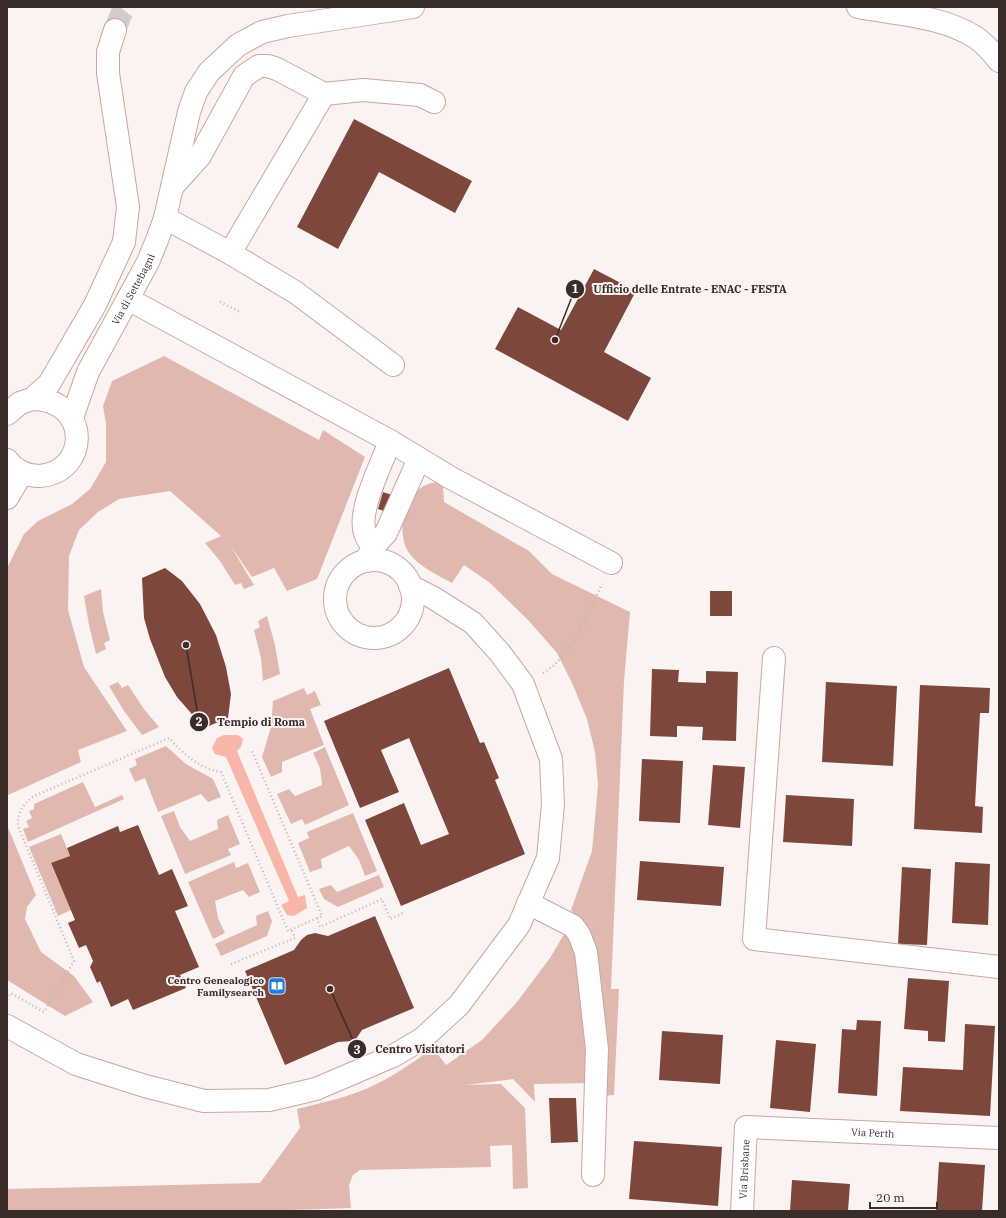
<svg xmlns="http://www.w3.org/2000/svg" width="1006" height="1218" font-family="'IBM Plex Serif',serif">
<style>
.green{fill:#e0b8af}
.water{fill:#f7b6a7}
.building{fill:#7e473b}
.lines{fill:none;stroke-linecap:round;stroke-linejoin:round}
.minor-tunnel{stroke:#d4cbca;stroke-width:22;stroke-dasharray:22 11;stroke-linecap:butt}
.minor-casing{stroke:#c9a79f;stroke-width:24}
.highway-casing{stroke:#c9a79f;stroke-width:24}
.path{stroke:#bfb6b4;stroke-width:2.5;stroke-dasharray:1 3;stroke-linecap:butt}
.minor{stroke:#fff;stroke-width:22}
.highway{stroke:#fff;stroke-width:22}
.labels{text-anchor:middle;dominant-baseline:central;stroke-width:4;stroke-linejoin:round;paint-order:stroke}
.street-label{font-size:10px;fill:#3a2c29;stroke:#fbf3f2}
.poi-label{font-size:10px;font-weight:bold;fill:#3a2c29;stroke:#fbf3f2;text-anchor:end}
.leader{fill:none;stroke:#3a2c29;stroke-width:1.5}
.callout-dot{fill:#3a2c29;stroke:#fbf3f2;stroke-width:1.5}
.mark-label{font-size:12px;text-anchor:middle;font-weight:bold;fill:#fff}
.callout-label{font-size:11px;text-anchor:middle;font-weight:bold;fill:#3a2c29;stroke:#fbf3f2;stroke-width:4;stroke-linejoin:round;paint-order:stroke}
</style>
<rect width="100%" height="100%" fill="#fbf3f2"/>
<path class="green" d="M164,356L319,440L323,430L365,457L317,579L287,591L274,568L252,577L230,545L254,585L244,589L241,583L235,585L220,561L205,543L221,536L170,491L119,499L98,512L79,530L69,556L68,610L84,667L127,731L78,750L81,762L8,795L7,798V568L24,534L38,521L72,504L90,489L106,462V424L103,406L112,381Z
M437,482L443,486L444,502L529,551L552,574L630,612L624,681L611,989H619L614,1095L603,1096L584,923L571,910L592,851L598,785L595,752L587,719L572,683L557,653L529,621L490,583L464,565L452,583C438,575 419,567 409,553C394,529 405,485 437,482Z
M101,589L103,612L110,640L104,643L106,649L96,654L89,625L84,596Z
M267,616L275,645L280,674L263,681L261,658L254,630L260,627L258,621Z
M118,682L122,688L128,685L144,709L159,727L142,735L124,711L109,686Z
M304,688L307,695L315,691L321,705L310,709L324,745L282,762V772L271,777L262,757L271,727L273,701Z
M166,746L186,764L213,779L221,797L208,802L201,794L158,812L145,778L135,782L129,769L137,765L135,759Z
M325,747L349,805L305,825L302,819L291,824L277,794L289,789L295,796L322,785L320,768L313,753Z
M83,782L95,807L122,795L124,799L28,842L23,829L29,827L26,821L32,818L29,811L34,809V804Z
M174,811L180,827L190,841L218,829L217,820L228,815L240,844L228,849L231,855L185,874L161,816Z
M353,813L377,871L365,876L359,860L349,846L321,859L322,868L310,872L298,843L309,838L307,832Z
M7,825L36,895L27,907L25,919L41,952L74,976L93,1002L65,1016L7,980Z
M61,834L70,856L51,864L71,910L58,916L29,847Z
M234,862L236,868L248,863L260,892L249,897L243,890L215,901L218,918L225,933L213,939L188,882Z
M379,875L384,887L338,907L324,899L319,889L331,885L337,892Z
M268,911L272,921L267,936L221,956L215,944L257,925L256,916Z
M567,929L574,938L591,1083L534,1084L535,1102L513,1079L466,1085L501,1084L525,1108L528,1188L513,1189L512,1145L490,1146L491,1167L360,1170L353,1175L349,1185L351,1208L262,1211H7V1189L260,1183L300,1128L297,1109C321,1103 345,1098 368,1088C391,1078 412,1063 433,1048L446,1065L482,1040L517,1002L550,958Z"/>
<path class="water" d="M224,735H238L243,739L241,747L237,751L298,897L305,895L307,908L294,916L287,915L281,905L289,901L226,757L215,754L212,748L217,738Z"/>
<path class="building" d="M354,119L472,181L455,213L379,172L338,249L297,227Z
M594,269L636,291L604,352L651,378L628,421L495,349L518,307L561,330Z
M383,492L392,495L387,512L378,509Z
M165,568L182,581L200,604L216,635L226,667L231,694L228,718L204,728L177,697L165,677L150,639L144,618L142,578Z
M710,591H732V616H710Z
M449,668L480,743L484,742L499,778L495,780L525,854L401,906L365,820L404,803L421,845L449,834L409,738L381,750L399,792L360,808L324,721Z
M652,669L679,670L678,682L706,683V671L738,672L736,741L702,740L703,727L677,726V737L650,736Z
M826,682L897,686L893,766L822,762Z
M920,685L990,688L989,713H980L975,806L983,807L982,833L914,829Z
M642,759L683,761L680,823L639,821Z
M713,765L745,767L740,828L708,825Z
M786,795L854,799L852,846L783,842Z
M138,825L159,875L172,869L188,906L175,911L199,967L180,975L186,988L133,1010L128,999L111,1007L100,981L97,983L90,967L93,961L86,945L79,948L68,923L75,920L51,863L70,856L67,848L118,826L120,832Z
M640,861L724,867L721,906L637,900Z
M955,862L990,864L988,925L952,923Z
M902,867L931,869L927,945L898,944Z
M375,916L414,1008L362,1030L356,1039L352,1041L338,1042L285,1065L245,971L294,950L301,940L307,935L315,933L328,936Z
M908,978L949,981L945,1042L928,1041V1031L904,1029Z
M857,1020L881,1021L877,1096L838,1093L842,1029L856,1030Z
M965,1024L995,1026L990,1116L900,1111L903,1067L963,1070Z
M662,1031L723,1035L720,1084L659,1080Z
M776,1040L816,1044L810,1112L770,1108Z
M549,1098H576L578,1142L551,1143Z
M634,1141L722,1147L718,1206L629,1199Z
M939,1162L985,1165L982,1211H936Z
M792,1180L850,1184L848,1211H790Z"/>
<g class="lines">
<path class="minor-tunnel" d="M115,30L122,12L126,7"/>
<defs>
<g id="minor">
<path d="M173,186L200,156L244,76L259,66H268L277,69L324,94L363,90L420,95L434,102"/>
<path d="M165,218L230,253L295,292L393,365"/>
<path d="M230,253L324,94"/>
<path d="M128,299L390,441L451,478L611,563"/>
<path d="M7,414L20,403L32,399L49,384L95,305L124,242L128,207L108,73V52L115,30"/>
<path id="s1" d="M72,418L88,372L148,262L157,240L165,218L189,112L196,92L209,72L238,45L262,32L288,26L413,7"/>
<path d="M7,460C15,470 26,476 39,476C90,473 91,399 32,399"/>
<path d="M7,498L22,473"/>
<path d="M373,547C370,543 366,538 365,533C357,511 382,464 390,441"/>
<circle cx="374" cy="599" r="39"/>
<path d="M366,561L373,547L386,533L419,459"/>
<path d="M774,658L754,939L999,967"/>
<path d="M528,903L573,926L579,934L586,952L597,1049L593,1175"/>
<path d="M7,1026L76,1064L145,1086L204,1101L269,1100L316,1089L393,1056L422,1039L459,1005L519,925L548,858L553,804L551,759L523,684L500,653L473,623L432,597L410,586"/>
<path id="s2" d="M742,1211L746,1127L999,1138"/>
</g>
<path id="highway" d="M858,7C896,14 942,16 975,37C984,43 992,52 999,61"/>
</defs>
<use href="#minor" class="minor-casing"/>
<use href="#highway" class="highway-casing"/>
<path class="path" d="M220,302L240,312
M543,673C570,658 589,612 602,584
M317,918L320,927L382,899L390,919L403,913
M231,964L295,938L292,930
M7,999L11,993L44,1012L74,961L18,826C17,813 23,804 34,796L169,738C183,754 199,768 221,772L288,931L322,916L252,751"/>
<use href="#minor" class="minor"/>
<use href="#highway" class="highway"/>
</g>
<defs>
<symbol id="library-square" viewBox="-11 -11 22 22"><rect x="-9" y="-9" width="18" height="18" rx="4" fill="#207ae3" stroke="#fbf3f2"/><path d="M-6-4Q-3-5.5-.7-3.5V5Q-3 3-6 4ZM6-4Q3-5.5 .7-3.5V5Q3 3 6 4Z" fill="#fff"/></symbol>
</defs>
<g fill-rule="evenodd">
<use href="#library-square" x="267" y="976" width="20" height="20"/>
</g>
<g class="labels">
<g class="street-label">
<text stroke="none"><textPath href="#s1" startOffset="143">Via di Settebagni</textPath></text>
<text stroke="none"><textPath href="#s2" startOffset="211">Via Perth</textPath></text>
<text stroke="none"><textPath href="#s2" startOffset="42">Via Brisbane</textPath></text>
</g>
<g class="poi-label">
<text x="264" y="980">Centro Genealogico<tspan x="264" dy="12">Familysearch</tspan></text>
</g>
</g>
<path class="leader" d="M555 340L575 289M186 645L199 722M330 989L357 1049"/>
<g class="callout-dot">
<circle cx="555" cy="340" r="4"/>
<circle cx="186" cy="645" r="4"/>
<circle cx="330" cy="989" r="4"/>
<circle cx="575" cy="289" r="10"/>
<circle cx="199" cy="722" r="10"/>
<circle cx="357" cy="1049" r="10"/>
</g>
<g class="mark-label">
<text x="575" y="293">1</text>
<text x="199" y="726">2</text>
<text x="357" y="1054">3</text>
</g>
<g class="callout-label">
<text x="690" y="293">Ufficio delle Entrate - ENAC - FESTA</text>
<text x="261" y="726">Tempio di Roma</text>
<text x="420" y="1053">Centro Visitatori</text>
</g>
<rect width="1006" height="1218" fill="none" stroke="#3a2c29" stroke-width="16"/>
<path d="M870 1202v6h67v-6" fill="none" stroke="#3a2c29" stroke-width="2"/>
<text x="876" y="1202" font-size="12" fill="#3a2c29" stroke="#fbf3f2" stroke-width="3" paint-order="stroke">20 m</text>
</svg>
